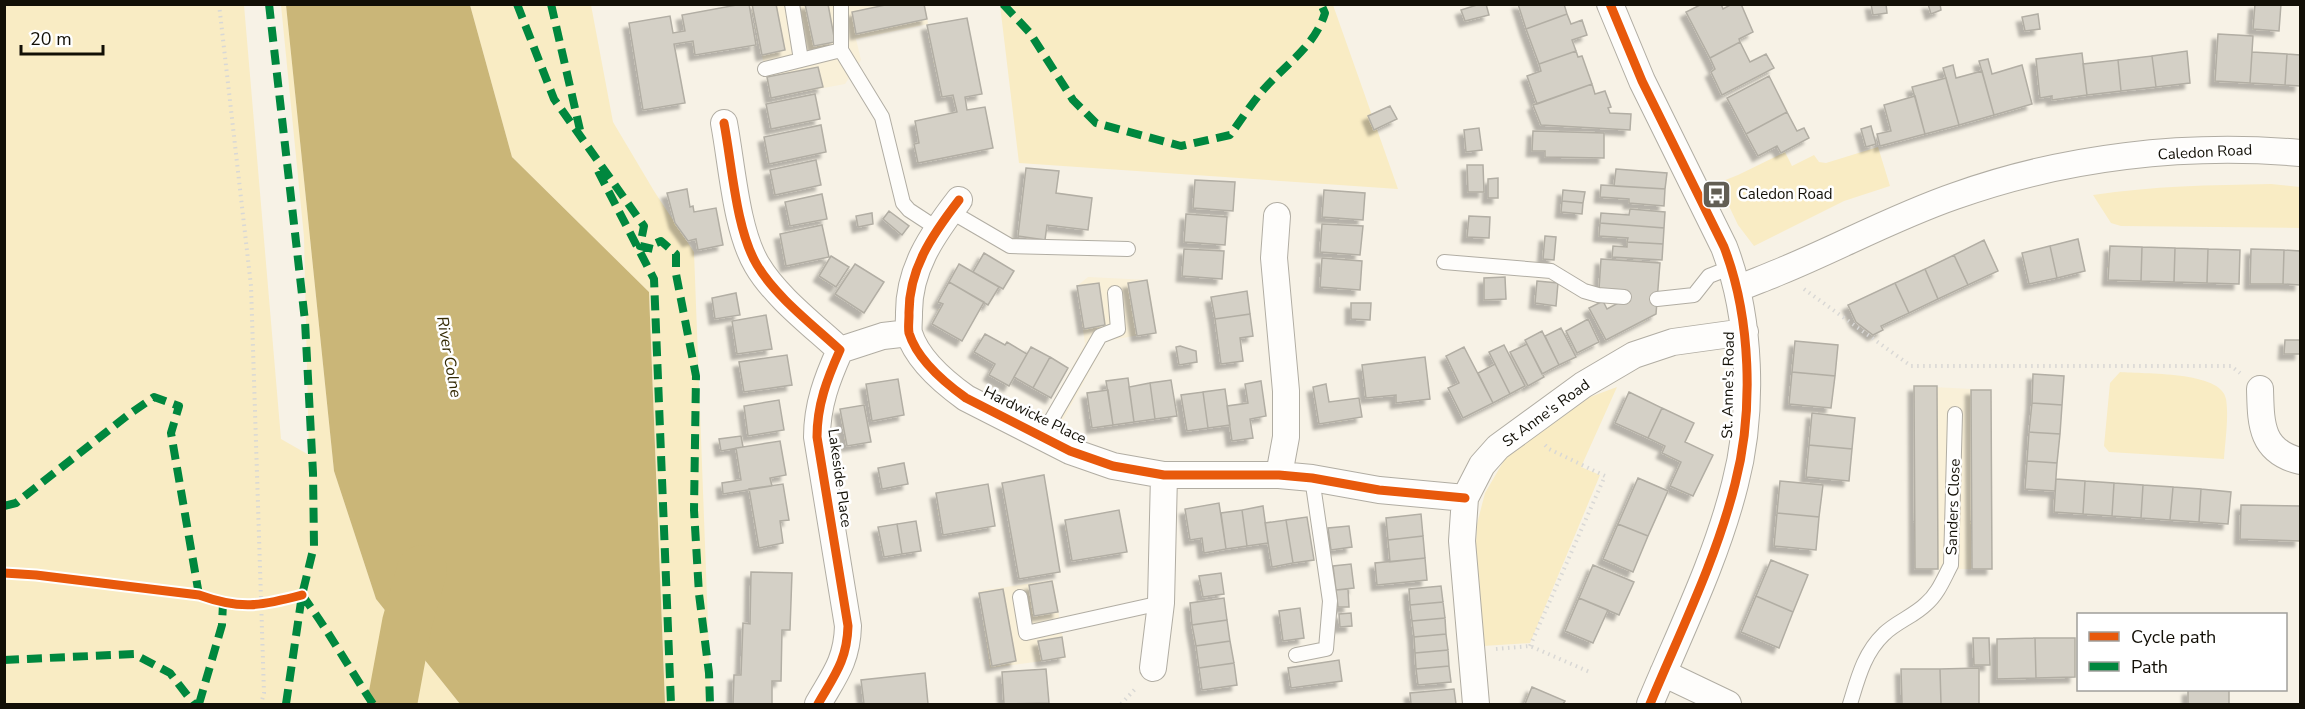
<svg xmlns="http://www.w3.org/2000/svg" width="2305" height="709" font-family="'Nunito Sans',sans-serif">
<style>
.built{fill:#f9f0d8}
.green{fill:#f9ecc4}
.water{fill:#cab678}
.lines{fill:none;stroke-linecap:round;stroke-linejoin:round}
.river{stroke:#cab678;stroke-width:50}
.building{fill:#d4d0c6;stroke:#b2aea4;stroke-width:1.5;filter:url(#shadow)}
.lane-casing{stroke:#b1ada3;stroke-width:16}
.street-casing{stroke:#b1ada3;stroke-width:28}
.path{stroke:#d9d8d5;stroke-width:4;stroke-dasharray:1.5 4.5;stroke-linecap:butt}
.lane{stroke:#fefdfb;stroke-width:14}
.street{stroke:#fefdfb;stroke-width:26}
.quiet{stroke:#00873e;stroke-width:8;stroke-dasharray:15 8;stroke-linecap:butt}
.cycleway-casing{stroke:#fff;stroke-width:13}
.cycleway{stroke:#e8590c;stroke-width:9}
.labels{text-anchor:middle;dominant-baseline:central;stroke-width:5;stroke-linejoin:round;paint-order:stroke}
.street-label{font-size:15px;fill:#120f06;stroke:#fff}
.poi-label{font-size:15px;fill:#120f06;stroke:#fff;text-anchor:start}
.water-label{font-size:16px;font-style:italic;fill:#342a04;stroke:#fff}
</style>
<defs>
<filter id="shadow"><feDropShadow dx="-5.5" dy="5.5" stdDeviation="1.5" flood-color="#0004"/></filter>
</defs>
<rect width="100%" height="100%" fill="#f7f2e6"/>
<path class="built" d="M751,5H925L928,24L856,39L861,60L845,84L771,98Z
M1088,277L1148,280L1156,332L1106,341L1059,427L1044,419L1085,344L1077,286Z
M1914,386L1991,390L1992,569H1915Z
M1053,580L1066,658L990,668L979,591Z"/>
<path class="green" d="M4,5H244L281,439L309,455L304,237L281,5H286L334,471L376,599L460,704H5Z
M470,5H591L613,122L654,191L694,252L711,704H665L649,292L512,157Z
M1000,5H1333L1398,189L1019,163Z
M1878,147L1890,186L1844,201L1754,246L1738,225L1718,183L1738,175L1785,152L1792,166L1814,155L1819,162L1826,163Z
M2271,184L2300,187V228L2121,226L2111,223L2093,195C2152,186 2211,185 2271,184Z
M2120,372C2143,374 2222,371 2226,399C2229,417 2225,442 2224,459L2109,452L2104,446L2110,383Z
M1617,387L1581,467L1600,475L1530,643L1483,646L1475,563L1477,524L1485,493L1506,457L1590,397Z"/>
<path class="water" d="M286,5H470L512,157L649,292L665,704H460L376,599L334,471Z"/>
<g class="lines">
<path class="river" d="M392,704L407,623L422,570"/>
</g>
<path class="building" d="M742,4H749L756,45L695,55L693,41L674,44L685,103L643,110L629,23L670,16L673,33L685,31L682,15Z
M752,4H776L785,50L762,55Z
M805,4H828L835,42L814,46Z
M890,4H924L927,19L856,34L852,12Z
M1480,4H1486L1489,15L1465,21L1461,10Z
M1518,4H1564L1567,14L1526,29Z
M1702,4H1721L1723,9L1732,4H1741L1753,32L1739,39L1740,42L1710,58L1686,12Z
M1871,4H1886L1887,13L1873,15Z
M1928,4H1940L1941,10L1931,14Z
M2255,4H2281L2279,31L2253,29Z
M1567,14L1571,24L1582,20L1587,35L1572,40L1576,51L1539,64L1526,29Z
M2038,14L2040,29L2025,31L2022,17Z
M967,18L982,94L965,97L967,110L985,107L993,148L918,163L914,144L919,143L915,121L957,112L953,95L942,97L927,25Z
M2218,34L2253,36L2250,83L2215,81Z
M1740,42L1750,62L1766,54L1774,68L1722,95L1711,72L1715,69L1710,58Z
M1576,51L1578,57L1582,56L1592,84L1537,104L1527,76L1541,71L1539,64Z
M2187,51L2190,83L2156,87L2152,56Z
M2252,52L2287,54L2285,85L2250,83Z
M2082,53L2087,95L2052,100V96L2040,98L2036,59Z
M2287,54L2300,55V86L2285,85Z
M2152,56L2156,87L2121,91L2118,60Z
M1988,59L1992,74L2022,65L2032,104L1994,115L1979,61Z
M2118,60L2121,91L2087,95L2083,64Z
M1953,65L1956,78L1982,71L1994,115L1959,125L1943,68Z
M818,67L823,87L771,98L767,77Z
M1769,76L1787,112L1746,134L1727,98Z
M1946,78L1959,125L1925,134L1912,87Z
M1592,84L1595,94L1605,91L1611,107L1608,108L1610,113L1631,114L1630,130L1541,125L1533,105Z
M815,94L820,119L771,129L766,104Z
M1915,96L1925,134L1880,146L1877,134L1891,131L1884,105Z
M1390,106L1397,119L1374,130L1368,116Z
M1787,112L1797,131L1804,128L1809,138L1781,153L1777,146L1758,156L1746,134Z
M821,125L826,152L769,164L764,137Z
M1871,126L1876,144L1866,147L1861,129Z
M1479,128L1482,150L1466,152L1464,130Z
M1533,131L1604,133V158L1545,157V151H1532Z
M816,160L821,185L775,195L770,170Z
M1467,165H1483L1484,192H1468Z
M1026,168L1059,171L1056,193L1092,198L1088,230L1047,225L1045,240L1018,236Z
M1616,169L1667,173L1665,189L1614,186Z
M1498,178V198H1488V179Z
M1195,180L1235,182L1233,211L1193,208Z
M1601,185L1665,189L1664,206L1629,203V199L1600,197Z
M687,189L690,207L693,206L694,212L716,208L723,245L698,250L696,239L688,241L675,223L667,193Z
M1324,190L1365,193L1363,220L1322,217Z
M1563,190L1585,192L1583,203L1562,201Z
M822,194L827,219L790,226L785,202Z
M1562,201L1583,203L1582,214L1561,212Z
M1630,209L1665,212L1664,228L1600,223L1601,213L1629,215Z
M889,211L909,226L902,235L883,219Z
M872,213L873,224L858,227L856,216Z
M1186,214L1227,217L1225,245L1184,242Z
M1469,216L1490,217L1489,238L1467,237Z
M1600,223L1664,228L1663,244L1627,242L1628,238L1599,236Z
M1322,224L1363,226L1360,255L1320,252Z
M822,225L829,257L786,266L780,234Z
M1545,236L1556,237L1554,260L1543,259Z
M2078,239L2085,271L2057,278L2050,246Z
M1984,240L1998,271L1968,285L1954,255Z
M1627,242L1663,244L1662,260L1612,257L1613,246L1627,247Z
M2050,246L2057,278L2029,284L2022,253Z
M2110,246L2142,247L2141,281L2108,280Z
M2142,247L2175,248L2174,282L2141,281Z
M2175,248L2208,249L2207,283L2174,282Z
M1184,249L1224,251L1222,279L1182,276Z
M2208,249L2240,250L2239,284L2207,283Z
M2251,249L2284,250L2283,284H2250Z
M2284,250L2300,251V285L2283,284Z
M984,253L1014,271L1003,289L973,272Z
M1954,255L1968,285L1938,299L1925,269Z
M831,256L849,267L836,287L819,276Z
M1322,258L1362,261L1360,290L1320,287Z
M1601,259L1660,263L1656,314L1606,340L1589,308L1603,301L1607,309L1624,300L1625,290L1599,289Z
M855,264L884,282L864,313L835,294Z
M959,264L999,287L988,305L949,282Z
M1925,269L1938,299L1909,313L1895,283Z
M1505,277L1506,299L1484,300V278Z
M1147,280L1156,333L1137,336L1128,283Z
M1537,281L1558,283L1556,306L1535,303Z
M949,282L984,302L962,341L932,324L943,304L938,302Z
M1099,283L1105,325L1084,329L1077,286Z
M1895,283L1909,313L1881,326L1883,330L1873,335L1856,322L1848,305Z
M1247,291L1250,314L1215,319L1211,297Z
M736,293L740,315L715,319L712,298Z
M1351,303H1371L1370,320L1351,319Z
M1250,314L1253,336L1240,338L1243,361L1221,364L1215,319Z
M766,315L772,349L737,354L732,321Z
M1588,319L1599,342L1577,353L1566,331Z
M1561,328L1576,357L1559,365L1545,336Z
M1542,331L1559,365L1542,374L1525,340Z
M985,334L1005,345L1007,342L1027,354L1009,386L989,375L995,364L974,352Z
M2285,340H2300V354H2284Z
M1795,341L1838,345L1835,376L1792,372Z
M1527,344L1544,377L1528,386L1510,352Z
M1504,345L1525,386L1510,394L1489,352Z
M1180,346L1196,351L1197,362L1179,365L1176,347Z
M1031,347L1050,357L1033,388L1014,377Z
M1464,347L1493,403L1463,418L1448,388L1459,383L1446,356Z
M787,355L792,385L744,392L739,362Z
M1050,357L1068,368L1051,398L1033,388Z
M1425,357L1430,399L1396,403V395L1366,398L1362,365Z
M1495,364L1510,394L1493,403L1478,373Z
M1792,372L1835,376L1831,408L1789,404Z
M2033,374L2064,376L2062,405L2032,403Z
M1128,378L1134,422L1113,425L1106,381Z
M898,379L904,415L872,421L866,384Z
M1171,380L1177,416L1155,419L1150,383Z
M1261,381L1266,416L1250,419L1253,438L1232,441L1227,406L1248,403L1245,384Z
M1150,383L1155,419L1134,422L1129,387Z
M1326,384L1329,402L1359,398L1362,417L1319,424L1313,387Z
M1914,386H1937L1938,569H1915Z
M1225,389L1230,425L1208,428L1203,392Z
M1108,390L1113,425L1092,428L1087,393Z
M1971,390H1991L1992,569H1972Z
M1203,392L1208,428L1187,431L1181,395Z
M1629,392L1662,408L1648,438L1615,423Z
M779,400L784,430L748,436L744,406Z
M2032,403L2062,405L2060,434L2029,432Z
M864,405L871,442L847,446L840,409Z
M1662,408L1694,423L1685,442L1713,455L1693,496L1670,486L1681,462L1662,453L1665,446L1648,438Z
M1812,413L1855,418L1852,449L1809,445Z
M2029,432L2060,434L2057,463L2027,461Z
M741,436L743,447L721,451L719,439Z
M780,441L786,475L770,478L772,486L723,494L722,483L741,480L736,448Z
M1809,445L1852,449L1849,481L1806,477Z
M2027,461L2057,463L2055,491L2025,489Z
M904,463L908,484L882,489L878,468Z
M1044,475L1060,572L1019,579L1002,483Z
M1638,478L1668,491L1648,536L1618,524Z
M2056,479L2085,481L2083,514L2054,512Z
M1780,481L1823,485L1819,517L1777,513Z
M2085,481L2114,483L2112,516L2083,514Z
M2114,483L2143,485L2141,518L2112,516Z
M783,484L789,520L780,521L783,543L759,548L749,489Z
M988,484L995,526L943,535L936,493Z
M2143,485L2173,487L2170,520L2141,518Z
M2173,487L2201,489L2199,522L2170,520Z
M2201,489L2231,492L2228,524L2199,522Z
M1219,503L1226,549L1204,553L1202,538L1190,540L1185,509Z
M2241,505L2300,506V541L2240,539Z
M1263,506L1268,543L1247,546L1242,510Z
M1119,510L1127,552L1072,561L1065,520Z
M1242,510L1247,546L1226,549L1221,513Z
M1777,513L1819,517L1816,550L1774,546Z
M1421,514L1423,536L1388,540L1386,518Z
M1307,517L1314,560L1293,563L1286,520Z
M1286,520L1293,563L1272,567L1265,523Z
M916,521L921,551L902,554L897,524Z
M897,524L902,554L884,557L878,527Z
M1618,524L1648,536L1633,572L1603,559Z
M1349,526L1352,547L1331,550L1328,528Z
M1423,536L1425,558L1390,562L1388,540Z
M1425,558L1427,580L1377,585L1375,563Z
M1771,560L1808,575L1793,612L1756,596Z
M1351,564L1354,588L1336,590L1333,566Z
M1593,565L1634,582L1619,615L1579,598Z
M751,572L792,573L790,630H782L781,681H772V704H733L734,675H741L743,623L750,624Z
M1221,573L1224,594L1203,597L1199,576Z
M1052,581L1058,612L1034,616L1029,585Z
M1441,586L1443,602L1410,605L1409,589Z
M1003,589L1016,661L992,666L979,593Z
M1348,589L1349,607H1338L1336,590Z
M1756,596L1793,612L1779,648L1741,632Z
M1224,598L1227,620L1192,625L1190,603Z
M1579,598L1608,610L1593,643L1565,631Z
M1443,602L1445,618L1412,621L1410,605Z
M1300,608L1304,638L1283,641L1279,611Z
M1351,613L1352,626L1340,627L1339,614Z
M1445,618L1446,634L1414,637L1412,621Z
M1227,620L1230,641L1196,646L1192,625Z
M1446,634L1448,650L1415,653L1414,637Z
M1062,637L1065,657L1042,661L1038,641Z
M1973,638H1989L1990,665H1974Z
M2035,638L2036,678L1997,679V639Z
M2035,638H2075V677L2036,678Z
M1230,641L1234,663L1199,668L1196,646Z
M1448,650L1449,666L1416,669L1415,653Z
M1339,660L1342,681L1291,688L1288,668Z
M1234,663L1237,685L1202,690L1199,668Z
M1449,666L1451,682L1418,685L1416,669Z
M1979,668V704H1941L1940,669Z
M1046,669L1049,703L1004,704L1002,672Z
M1901,669H1940L1941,704H1902Z
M925,673L928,704H864L861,680Z
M1532,687L1565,701L1563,704H1525Z
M1454,689L1456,704H1411L1410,693Z
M2188,690H2229V704H2188Z"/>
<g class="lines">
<defs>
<path id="lane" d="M792,4L801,60
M841,50L882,117L903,203L909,210L938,229
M765,69L841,50V4
M950,211L1010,246L1128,249
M1444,262L1551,271L1584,291L1598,295L1624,297
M1657,299L1694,295L1709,276L1732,267
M1042,436L1100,336L1118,329L1115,293
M1020,597L1026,633L1161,603
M1296,655L1326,649L1330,601L1312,478
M1850,704C1858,678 1864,653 1884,634C1896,622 1914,616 1926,604C1938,594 1944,578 1951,565L1955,414"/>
<path id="street" d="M1610,4L1642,81L1724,247C1751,317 1754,411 1735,484C1716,560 1680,632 1650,704
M724,123C732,165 736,230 757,265C775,296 813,325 840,350C827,379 817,405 817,437L848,626C847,661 834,676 818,704
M959,200C932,235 908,270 909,315C909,321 908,328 909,333C917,359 945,383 966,398L1070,451L1113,466L1164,475H1279L1312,478L1379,490L1465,498
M1277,216L1274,258L1286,391V437L1279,475
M1737,289C1751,283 1765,278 1779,272C1838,248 1894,217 1955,196C2064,157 2185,143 2300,153
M840,350L883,336L909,333
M2260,389C2261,423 2260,451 2300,461
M1153,668L1161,603L1164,475
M1663,673L1728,704
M1476,704L1462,541L1465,498L1482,465L1498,447L1583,385L1634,355L1673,342L1745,332"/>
</defs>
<use href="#lane" class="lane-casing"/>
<use href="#street" class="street-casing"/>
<path class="path" d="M219,4L251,286L264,693L261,704
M1804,289L1911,366H2231L2240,373
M1530,646L1605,476L1549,449L1545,445
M1496,649L1530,646L1592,673
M1121,704L1137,687"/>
<use href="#lane" class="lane"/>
<use href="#street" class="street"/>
<path class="quiet" d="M269,4L305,321L313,473L314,546L302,595L286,704
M517,4L554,99L644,226L640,246L653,249L654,244L661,241L676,254V274L696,376L694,510L699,594L709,673L710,704
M551,4L580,130
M1003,4L1030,33L1073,100L1096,123L1181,146L1230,135C1241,120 1252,103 1264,89C1286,64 1315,46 1325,13L1321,4
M598,171L654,279L671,704
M4,506L16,503L128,415L154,397L179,406L171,433L199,595
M302,595C328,630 349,668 373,704
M4,660L134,654L170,673L194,704
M199,704L222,625L223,603"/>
<defs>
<path id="cycleway" d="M1610,4L1642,81L1724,247C1751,317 1754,411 1735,484C1716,560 1680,632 1650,704
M724,123C732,165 736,230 757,265C775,296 813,325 840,350C827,379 817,405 817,437L848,626C847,661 834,676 818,704
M959,200C932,235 908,270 909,315C909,321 908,328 909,333C917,359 945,383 966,398L1070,451L1113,466L1164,475H1279L1312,478L1379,490L1465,498
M4,573L36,575L199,595C241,610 260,606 302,595"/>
</defs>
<use href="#cycleway" class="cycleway-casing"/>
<use href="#cycleway" class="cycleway"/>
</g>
<defs>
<symbol id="bus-square" viewBox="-11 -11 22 22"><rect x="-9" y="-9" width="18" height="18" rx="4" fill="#625e54" stroke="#fff"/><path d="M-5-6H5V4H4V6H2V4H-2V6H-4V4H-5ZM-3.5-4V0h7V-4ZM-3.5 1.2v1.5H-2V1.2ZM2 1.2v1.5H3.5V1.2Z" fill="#fff"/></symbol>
</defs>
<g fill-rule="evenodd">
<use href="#bus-square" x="1700" y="178" width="33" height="33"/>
</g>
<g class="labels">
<g class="street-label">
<text transform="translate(2205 152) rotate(-3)">Caledon Road</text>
<text transform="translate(1728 385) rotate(-89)">St. Anne's Road</text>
<text transform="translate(1546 413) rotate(-36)">St Anne's Road</text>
<text transform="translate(1035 415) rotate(26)">Hardwicke Place</text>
<text transform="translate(840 478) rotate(82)">Lakeside Place</text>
<text transform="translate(1953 507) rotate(-88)">Sanders Close</text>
</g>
<g class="poi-label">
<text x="1738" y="194">Caledon Road</text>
</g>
<g class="water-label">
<text transform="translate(449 357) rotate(80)">River Colne</text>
</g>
</g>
<rect width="2305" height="709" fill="none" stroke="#120f06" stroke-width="12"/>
<rect x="2077" y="613" width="210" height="78" fill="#ffffff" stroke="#a09f9b" stroke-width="1.5"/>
<rect x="2089" y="632" width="30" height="9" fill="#e8590c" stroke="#a09f9b" stroke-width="1.5"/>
<text x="2131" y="643" font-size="18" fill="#120f06">Cycle path</text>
<rect x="2089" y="662" width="30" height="9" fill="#00873e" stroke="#a09f9b" stroke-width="1.5"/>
<text x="2131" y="673" font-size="18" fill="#120f06">Path</text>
<path d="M21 45v9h82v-9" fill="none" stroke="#120f06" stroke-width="3"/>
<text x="30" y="45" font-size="18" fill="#120f06" stroke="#ffffff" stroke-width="4.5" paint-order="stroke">20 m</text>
</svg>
